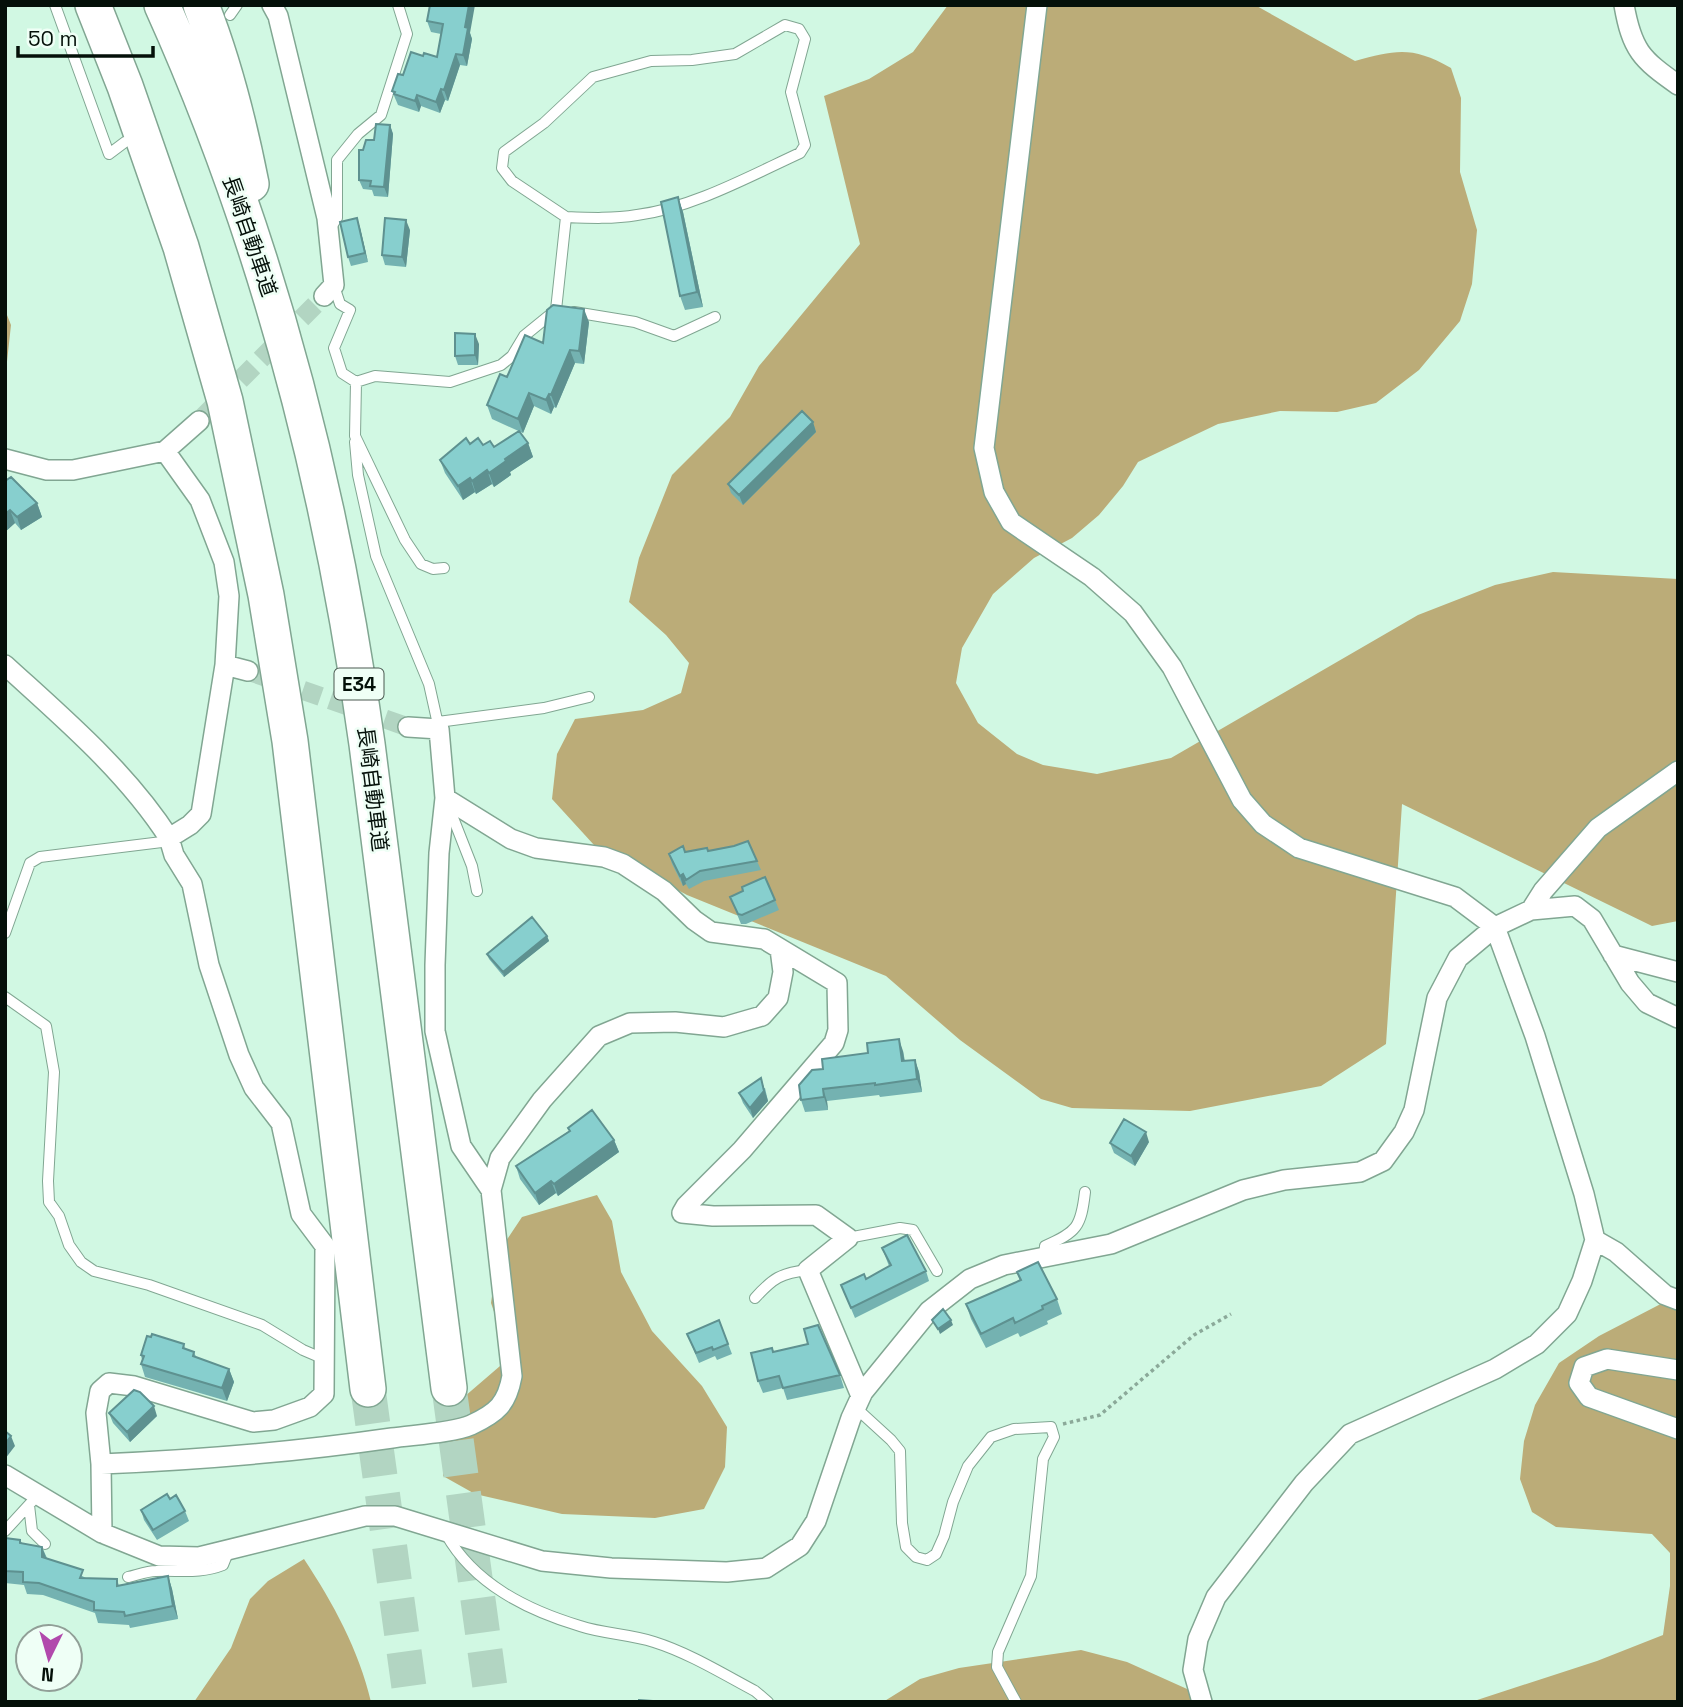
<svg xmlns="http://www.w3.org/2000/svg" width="1683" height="1707" font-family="'Space Grotesk','Noto Sans JP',sans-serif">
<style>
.forest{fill:#bbac78}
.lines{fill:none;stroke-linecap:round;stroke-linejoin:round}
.minor-tunnel{stroke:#b2d5c2;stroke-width:19;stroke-dasharray:19 10;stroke-linecap:butt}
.motorway-tunnel{stroke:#b2d5c2;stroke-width:35;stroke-dasharray:35 18;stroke-linecap:butt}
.service-casing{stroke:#81a692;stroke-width:12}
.minor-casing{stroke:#81a692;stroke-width:22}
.motorway-casing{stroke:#81a692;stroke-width:38}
.path{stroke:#8ba999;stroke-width:3.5;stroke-dasharray:3.5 3.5;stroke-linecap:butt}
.service{stroke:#fff;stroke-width:10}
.minor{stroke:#fff;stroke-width:19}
.motorway{stroke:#fff;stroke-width:35}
.wall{fill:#74b2b1}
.shaded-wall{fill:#5e9190}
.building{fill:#87cfce;stroke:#5e9190;stroke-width:2}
.labels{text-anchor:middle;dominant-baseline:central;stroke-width:5;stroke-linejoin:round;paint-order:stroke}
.shield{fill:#effff6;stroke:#4a5850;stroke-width:2}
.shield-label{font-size:19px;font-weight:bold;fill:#041009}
.street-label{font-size:21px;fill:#041009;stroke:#effff6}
</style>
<rect width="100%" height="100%" fill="#d1f8e3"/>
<path class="forest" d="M948,5H1255L1355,61C1396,50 1412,46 1451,68L1461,98L1460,172L1477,230L1472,284L1460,321L1419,370L1376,403L1337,412L1280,411L1218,424L1138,462L1123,486L1099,515L1072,538L1034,558L993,594L962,648L956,683L978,723L1017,754L1043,765L1097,774L1171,758L1418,615L1495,585L1553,572L1678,579V921L1652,926L1402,804L1386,1044L1321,1086L1190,1111L1072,1108L1041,1099L960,1040L886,976L687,895L594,845L552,799L557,754L575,719L643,710L681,693L689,663L666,635L629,602L639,558L672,475L730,417L759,366L860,244L824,96L869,79L913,52Z
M5,310L11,325L5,380Z
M597,1195L612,1221L621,1272L652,1331L702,1386L727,1427L725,1467L704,1509L655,1518L562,1514L475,1494L443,1476V1445L457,1403L507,1360L502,1335L491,1303L498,1253L522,1217Z
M1678,1295V1702H1471L1597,1661L1663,1635L1670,1586V1553L1652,1534L1556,1527L1532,1512L1520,1479L1524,1441L1535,1405L1559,1363L1599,1336Z
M304,1559C333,1603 359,1650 371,1702H194L231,1648L250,1599L268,1581Z
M1081,1650L1127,1662L1216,1702H883L920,1679L959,1668Z"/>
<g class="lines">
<path class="minor-tunnel" d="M199,421L324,296
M248,671L408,727"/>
<path class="motorway-tunnel" d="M449,1388L492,1702
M368,1389L411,1702"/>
<defs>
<path id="service" d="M55,5L109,154L125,142
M230,15L237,5
M331,227L337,218V160L358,134L381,115L407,34L398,5
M334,286L340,304L350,310L334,348L342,373L356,382L355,436L405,540L421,564L433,569L444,568
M574,312L635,322L674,336L715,317
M356,382L375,376L450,382L501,365L512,356L524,336L556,310L566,217L512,181L502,168L504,152L544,123L593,77L651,61L692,60L735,54L785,25L799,29L805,39L791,92L805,145L800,153C750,176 692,208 637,215C613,219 590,218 566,217
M355,442L358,475L376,556L429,684L439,729
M438,722L544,708L589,697
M448,805L472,866L477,891
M5,933L30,863L40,857L170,841
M5,997L46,1026L54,1072L48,1181L49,1202L59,1216L69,1245L81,1262L94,1271L149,1285L262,1325L303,1350L324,1359
M848,1238L900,1228L913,1230L937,1271
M1044,1257L1045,1246C1077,1232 1081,1227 1085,1192
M755,1298C773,1278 781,1273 808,1270
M856,1408L891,1440L900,1451L902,1523L906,1547L916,1557L927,1560L936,1554L944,1536L953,1502L968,1466L991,1437L1014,1429L1051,1427L1054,1437L1043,1459L1031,1576L998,1652L997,1667L1016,1702
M29,1505L32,1531L45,1544
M5,1531L37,1496
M446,1534C474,1584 527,1610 580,1626C604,1634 630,1634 654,1642C689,1653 723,1674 755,1691L768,1702
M128,1577C137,1575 147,1571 156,1571C180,1570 200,1574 223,1565L229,1550"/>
<path id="minor" d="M272,5L278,16L327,218L334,285L324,296
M1037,5L984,448L994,492L1011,522L1092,577L1133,613L1172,667L1242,800L1263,824L1299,848L1455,897L1495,927L1535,1036L1584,1194L1595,1240L1582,1281L1567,1314L1537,1344L1495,1369L1350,1434L1304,1483L1216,1597L1198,1639L1193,1670L1202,1702
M1624,5C1632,50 1641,59 1678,85
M165,451L200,500L224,562L229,596L225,665L248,671
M5,459L47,470H73L165,451L199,421
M5,665C63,718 126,771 169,838L190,825L201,814L225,665
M408,727L439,729L445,798L439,853L435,965V1031L461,1146L491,1190
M1678,771L1598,828L1543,891L1531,910L1575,906L1592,919L1630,983L1647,1003L1678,1018
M445,798L511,839L536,848L604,857L623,864L664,891L694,920L711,932L764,939L837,983L838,1030L834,1043L742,1150L686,1206L682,1213L713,1216L816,1215L848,1238L808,1270L861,1396
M1613,955L1678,972
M1595,1240L1616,1252L1665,1295L1678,1300
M1678,1370L1607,1359L1584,1367L1579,1383L1589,1397L1678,1429
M101,1464L96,1413L100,1391L109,1383L134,1386L253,1422L274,1420L310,1407L324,1394L325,1246L301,1214L281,1123L254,1088L239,1055L209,965L192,884L174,855L169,838
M5,1475L102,1533L159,1556L199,1557L365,1516H395L542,1561L611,1568L727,1572L766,1568L800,1546L816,1521L851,1418L863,1392L929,1311L970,1279L1004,1265L1111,1244L1243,1190L1284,1180L1360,1172L1383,1161L1404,1132L1414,1110L1437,998L1458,958L1495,927L1531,910
M102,1533L101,1464C199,1460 295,1452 392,1438C412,1435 453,1433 471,1425C497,1413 507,1404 512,1376L491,1190L500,1158L542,1100L599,1036L630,1023L675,1022L724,1027L762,1016L778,998L783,972L780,949"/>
<path id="motorway" d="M93,5L125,86L181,247L225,401L266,595L290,741L368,1389
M162,5C268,240 332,490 367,744L449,1388
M201,5C224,63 239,123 251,184"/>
</defs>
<use href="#service" class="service-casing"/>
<use href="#minor" class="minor-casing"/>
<use href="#motorway" class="motorway-casing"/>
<path class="path" d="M1063,1424L1100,1415L1194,1335L1231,1314"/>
<use href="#service" class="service"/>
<use href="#minor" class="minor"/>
<use href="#motorway" class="motorway"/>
</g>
<path class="wall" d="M430,5L470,33L472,39L467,66L460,65L448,101L445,100L440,113L421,106L419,112L398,105L392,91L403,75L423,56L437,57L441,34L431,32L427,21Z
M390,125L393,134L388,197L374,196L372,190L363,189L359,180L363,150Z
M678,197L683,212L703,307L685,310L680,296Z
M357,218L360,228L368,262L351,266L348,257Z
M410,230L406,267L385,265L382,255Z
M589,322L584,364L575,363L556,408L554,407L551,414L534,406L523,433L492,419L487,405L507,377L543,343Z
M479,344L478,365H458L455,356Z
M813,422L816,432L743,505L731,493L728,484Z
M528,443L533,457L510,472L511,475L494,487L492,484L476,494L475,492L463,500L445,473L440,460L483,445L494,447Z
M5,481L37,503L42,517L21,530L15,523L5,532Z
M708,851L757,861L761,870L704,881L689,889L686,884L683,886L672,864L669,854L685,852Z
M730,897L775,900L779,910L746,924H741Z
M547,936L549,941L504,977L489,959L487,954Z
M903,1051L905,1061L915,1060L919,1072L922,1092L880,1097L879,1095L827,1101L828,1110L805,1112L801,1100L823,1069Z
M765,1088L768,1101L753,1118L743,1103L739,1093Z
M568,1128L614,1140L619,1152L558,1196L556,1193L539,1205L520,1179L516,1166L569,1131Z
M1149,1142L1135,1166L1114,1153L1110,1143Z
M882,1248L926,1271L929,1281L855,1318L841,1285L866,1279L889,1266Z
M1017,1272L1057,1299L1062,1314L1047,1321L1048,1324L1020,1337L1018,1333L986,1348L971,1319L966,1304L1020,1281Z
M719,1320L732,1354L717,1360L715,1356L699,1363L687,1334Z
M184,1344L185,1349L194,1352L196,1357L229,1369L234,1382L227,1401L145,1377L141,1364L142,1360L141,1355Z
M773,1352L840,1375L844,1388L787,1400L783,1388L763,1393L758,1381Z
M109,1413L157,1416L130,1442L113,1423Z
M170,1499L185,1511L189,1521L157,1540L144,1520L141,1510Z
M5,1538L20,1540L22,1543L42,1547L47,1558L86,1578L117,1579L119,1586L168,1576L172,1589L178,1619L130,1628L129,1625L98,1623L95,1613L43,1595L27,1594L24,1585L5,1583Z"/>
<path class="shaded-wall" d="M469,5H475L470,33L472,39L467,66L463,55L465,27Z
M456,54L460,65L448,101L444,90Z
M441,89L445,100L440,113L436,102Z
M417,95L421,106L419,112L415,101Z
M390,125L393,134L388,197L384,187Z
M678,197L683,212L703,307L697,292Z
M357,218L360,228L368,262L365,253Z
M406,220L410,230L406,267L402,257Z
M584,309L589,322L584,364L579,351Z
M475,334L479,344L478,365L475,355Z
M570,350L575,363L556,408L551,395Z
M529,393L534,406L523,433L518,419Z
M549,394L554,407L551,414L546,400Z
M813,422L816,432L743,505L739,495Z
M528,443L533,457L510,472L511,475L494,487L489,473L505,459Z
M487,470L492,484L476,494L472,481Z
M470,478L475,492L463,500L458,486Z
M37,503L42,517L21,530L17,517Z
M10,510L15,523L5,532V514Z
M683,874L686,884L683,886L680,876Z
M547,936L549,941L504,977L503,972Z
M899,1039L903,1051L906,1073L902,1061Z
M915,1060L919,1072L922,1092L917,1079Z
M761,1078L768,1101L753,1118L750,1108Z
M823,1089L827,1101L828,1110L824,1097Z
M1146,1132L1149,1142L1135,1166L1131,1156Z
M614,1140L619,1152L558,1196L554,1184Z
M551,1181L556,1193L539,1205L535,1193Z
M951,1320L953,1325L940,1334L938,1329Z
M229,1369L234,1382L227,1401L222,1388Z
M154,1406L157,1416L130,1442L127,1432Z
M11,1436L15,1446L5,1459V1444Z
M42,1547L47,1560L42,1557Z
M168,1576L172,1589L178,1619L173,1606Z"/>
<path class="building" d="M430,5H469L465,27L468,28L463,55L456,54L444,90L441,89L436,102L417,95L415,101L394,94L395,92L392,91L398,74L403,75L411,52L423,56L424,53L437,57L443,24L427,21Z
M376,124L390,125L384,187L370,186L371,181L359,180V150H363L366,140H374Z
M678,197L697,292L680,296L661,202Z
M357,218L365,253L348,257L340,222Z
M385,218L406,220L402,257L382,255Z
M553,305L584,309L579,351L570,350L551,395L549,394L546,400L529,393L518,419L487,405L500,374L507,377L525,335L543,343L547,310Z
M455,333L475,334V355L455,356Z
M802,411L813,422L739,495L728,484Z
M519,431L528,443L505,459L506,461L489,473L487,470L472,481L470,478L458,486L440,460L466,438L470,444L478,438L483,445L490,441L494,447Z
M11,477L37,503L17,517L10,510L5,514V481Z
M748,841L757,861L700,871L686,880L683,874L680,876L669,854L683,846L685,852L707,848L708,851L734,846Z
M765,877L775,900L742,915L738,914L730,897L743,891L742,887Z
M532,917L547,936L503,972L487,954Z
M899,1039L902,1061L915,1060L917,1079L875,1085V1083L823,1089L824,1097L801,1100L799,1085L812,1070L823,1069L822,1059L868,1053L867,1043Z
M761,1078L764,1091L750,1108L739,1093Z
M592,1110L614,1140L554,1184L551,1181L535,1193L516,1166L570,1131L568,1128Z
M1124,1119L1146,1132L1131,1156L1110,1143Z
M907,1235L926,1271L851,1308L841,1285L864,1274L866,1279L891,1265L882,1248Z
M1038,1262L1057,1299L1042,1306L1043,1309L1015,1323L1013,1318L981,1334L966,1304L1021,1280L1017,1272Z
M943,1309L951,1320L938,1329L932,1320Z
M719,1320L728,1344L713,1350L712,1347L696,1353L687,1334Z
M818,1325L840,1375L783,1388L779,1376L758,1381L751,1353L772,1348L773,1352L808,1344L804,1329Z
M152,1334L184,1344L183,1348L194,1352L193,1356L229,1369L222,1388L141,1364L144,1356L141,1355L147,1336L151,1337Z
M134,1390L140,1392L154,1406L127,1432L109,1413Z
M5,1431L11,1436L5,1444Z
M167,1494L170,1499L176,1495L185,1511L153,1530L141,1510Z
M5,1538L20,1540V1543L42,1547V1557L83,1570L80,1578L117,1579V1586L168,1576L173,1606L125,1616L124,1612L94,1610V1602L39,1583L23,1582V1572L5,1571Z
M639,1700L667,1702H639Z"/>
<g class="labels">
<rect class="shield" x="334.5" y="668.5" width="49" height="31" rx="5"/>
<g class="shield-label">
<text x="359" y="684">E34</text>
</g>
<g class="street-label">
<text transform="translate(250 236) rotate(71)">長崎自動車道</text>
<text transform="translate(373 789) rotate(83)">長崎自動車道</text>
</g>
</g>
<rect width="1683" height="1707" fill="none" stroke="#041009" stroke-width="14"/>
<g transform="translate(49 1658) rotate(185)"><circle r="33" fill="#effff6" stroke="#919f97" stroke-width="2"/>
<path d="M0-5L12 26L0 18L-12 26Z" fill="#b149ac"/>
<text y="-10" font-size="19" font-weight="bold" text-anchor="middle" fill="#041009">N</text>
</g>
<path d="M18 46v10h135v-10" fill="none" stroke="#041009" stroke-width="3.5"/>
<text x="28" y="46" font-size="21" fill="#041009" stroke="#effff6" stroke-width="5" paint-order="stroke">50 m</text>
</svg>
